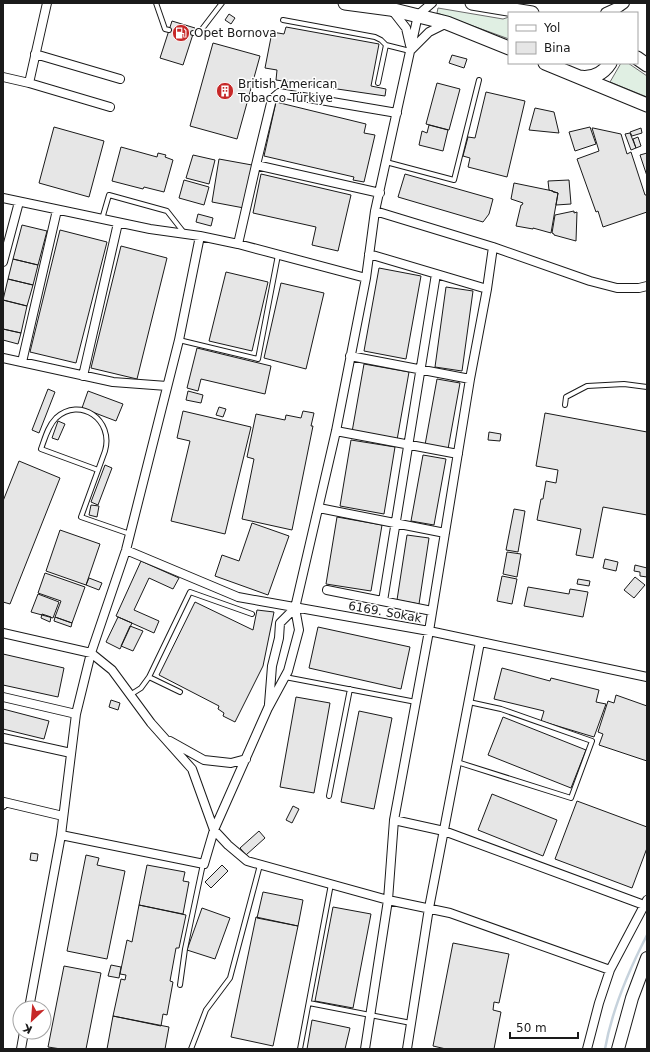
<svg xmlns="http://www.w3.org/2000/svg" width="650" height="1052" font-family="'DejaVu Sans',sans-serif">
<style>
.green{fill:#e0efe3;stroke:#6a6a6a}
.lines{fill:none;stroke-linecap:round;stroke-linejoin:round}
.stream{stroke:#c6d2dc;stroke-width:2.5}
.building{fill:#e6e6e6;stroke:#1a1a1a}
.service-casing{stroke:#1a1a1a;stroke-width:6}
.minor-casing{stroke:#1a1a1a;stroke-width:10}
.tertiary-casing{stroke:#1a1a1a;stroke-width:12}
.secondary-casing{stroke:#1a1a1a;stroke-width:14}
.primary-casing{stroke:#1a1a1a;stroke-width:15}
.service{stroke:#fff;stroke-width:4}
.minor{stroke:#fff;stroke-width:8}
.tertiary{stroke:#fff;stroke-width:10}
.secondary{stroke:#fff;stroke-width:12}
.primary{stroke:#fff;stroke-width:13}
.labels{text-anchor:middle;dominant-baseline:central;stroke-width:3;stroke-linejoin:round;paint-order:stroke}
.poi-label{font-size:12px;fill:#1a1a1a;stroke:#fff;text-anchor:start}
.street-label{font-size:12px;fill:#1a1a1a;stroke:#fff}
</style>
<rect width="100%" height="100%" fill="#fff"/>
<path class="green" d="M438,8L503,19L509,17V39L437,13Z
M621,63H628L647,76V97L610,82Z"/>
<g class="lines">
<path class="stream" d="M605,1049C612,1009 629,970 647,935"/>
</g>
<path class="building" d="M229,14L235,18L231,24L225,20Z
M172,21L195,28L183,65L160,58Z
M286,27L379,44L371,86L386,89L385,96L276,80L277,70L265,68L272,32L284,34Z
M213,43L260,56L237,139L190,126Z
M452,55L467,59L464,68L449,63Z
M437,83L460,89L449,130L426,124Z
M486,92L525,101L507,177L468,167L470,158L463,156L468,137L475,138Z
M276,102L366,124L364,133L375,135L364,182L353,180L354,177L264,156Z
M535,108L554,112L559,133L529,130Z
M429,125L448,130L443,151L419,145L422,131L427,133Z
M54,127L104,141L89,197L39,183Z
M590,127L596,144L575,151L569,132Z
M593,128L621,134L627,154L631,152L645,195H647V212L603,227L598,211L596,212L577,159L599,151L592,128Z
M641,128L642,133L632,136L630,132Z
M630,133L636,148L631,150L625,134Z
M638,137L641,146L636,148L633,139Z
M121,147L157,157L158,153L166,155L165,157L173,160L164,192L144,187L143,189L112,181Z
M647,153V176L640,155Z
M193,155L215,160L209,184L186,178Z
M219,159L252,165L244,208L212,202Z
M261,174L351,195L338,251L312,245L316,227L253,213Z
M405,174L493,199L489,214L483,222L398,197Z
M184,180L209,187L204,205L179,198Z
M569,180L571,204L556,205L558,193L549,190L548,181Z
M514,183L553,191V192L558,193L551,233L533,228V229L516,226L521,205H522L523,203L511,199Z
M574,211V213L577,212L576,241L554,235V234L552,233L555,215Z
M198,214L213,218L211,226L196,222Z
M22,225L47,231L38,265L13,259Z
M60,230L107,242L76,363L30,352Z
M121,246L167,258L137,379L91,368Z
M13,259L38,265L33,285L8,279Z
M379,268L421,276L406,359L364,351Z
M226,272L268,282L252,351L209,341Z
M8,279L33,285L27,306L3,300Z
M281,283L324,293L306,369L264,358Z
M446,287L473,291L462,371L435,367Z
M3,300L27,306L21,333L3,329Z
M3,329L21,333L18,344L3,340Z
M197,348L271,366L265,394L201,379L198,391L187,388Z
M364,364L409,372L397,440L352,432Z
M437,379L460,383L448,449L425,445Z
M48,389L55,392L39,433L32,430Z
M88,391L123,404L116,421L82,408Z
M188,391L203,395L201,403L186,400Z
M219,407L226,409L223,417L216,415Z
M183,411L251,427L225,534L171,521L190,441L177,438Z
M303,411L314,413L311,426H313L292,530L242,519L254,459L247,457L256,414L285,420L286,415L301,418Z
M545,413L647,432V515L603,507L593,558L576,555L581,529L537,520L541,499H543L546,481L556,483L558,470L536,466Z
M58,421L65,424L58,440L52,438Z
M489,432L501,434L500,441L488,440Z
M351,440L395,447L384,514L340,506Z
M423,455L446,459L434,525L411,521Z
M19,461L60,478L10,604L3,602V501Z
M105,465L112,468L98,505L91,502Z
M91,505L99,506L97,517L89,515Z
M514,509L525,511L518,552L506,550Z
M337,517L382,525L371,591L326,584Z
M252,523L289,536L268,595L215,576L222,555L239,561Z
M60,530L100,544L86,585L46,571Z
M407,535L429,538L419,604L397,600Z
M507,552L521,554L517,577L503,574Z
M605,559L618,562L616,571L603,568Z
M141,561L179,578L173,589L149,578L134,610L159,621L154,633L116,616Z
M635,565L647,568V577L640,576V572L634,571Z
M45,573L85,587L72,623L55,617L61,601L38,593Z
M502,576L517,579L512,604L497,601Z
M635,577L645,585L634,598L624,590Z
M89,578L102,583L99,590L86,585Z
M578,579L590,581L589,586L577,584Z
M528,587L569,594L570,589L588,592L583,617L524,606Z
M38,594L59,602L53,618L31,612Z
M195,602L253,630L257,610L274,612L263,666L235,722L223,716L224,713L218,709L219,706L159,675Z
M42,614L51,617L50,622L41,618Z
M55,617L72,623L71,627L54,621Z
M118,617L132,623L120,649L106,642Z
M130,626L143,631L133,651L121,646Z
M318,627L410,647L401,689L309,668Z
M3,654L64,668L58,697L3,685Z
M502,668L550,681L551,678L599,690L596,702L606,704L594,737L541,721L544,711L494,699Z
M616,695L647,706V761L599,745L603,734L598,732L608,701L614,703Z
M296,697L330,703L314,793L280,787Z
M111,700L120,703L118,710L109,707Z
M3,709L49,721L44,739L3,729Z
M359,711L392,718L374,809L341,802Z
M503,717L586,750L571,788L488,755Z
M492,794L557,820L543,856L478,830Z
M577,801L647,827V848L632,888L555,859Z
M293,806L299,809L292,823L286,820Z
M259,831L265,838L246,855L240,848Z
M31,853L38,854L37,861L30,860Z
M86,855L99,858L97,865L125,871L107,959L67,951Z
M147,865L185,872L183,881L189,882L183,914L139,905Z
M222,865L228,871L211,888L205,882Z
M263,892L303,900L298,926L257,918Z
M139,905L186,915L179,948H176L170,981L173,982L167,1015L163,1014L161,1026L113,1016L121,979L125,980L126,975L120,974L127,940L132,942Z
M333,907L371,914L353,1008L315,1001Z
M202,908L230,918L215,959L187,950Z
M256,917L298,926L273,1046L231,1037Z
M453,943L509,954L499,1003L494,1002L493,1010L501,1012L494,1049H446L433,1046Z
M111,965L121,967L119,978L108,976Z
M64,966L101,973L86,1049H61L48,1047Z
M113,1016L169,1027L165,1049H107Z
M312,1020L350,1028L345,1049H307Z"/>
<g class="lines">
<defs>
<path id="service" d="M156,3L165,29L169,30
M283,20L375,37L381,40L386,45L378,83
M193,33H199L222,3
M386,45L410,51
M386,162L454,180L479,80
M102,219L109,195L167,211L185,234
M179,340L258,359L278,255
M565,405L566,397L587,386L624,384L647,387
M98,470L41,449C45,438 48,426 56,418C80,396 114,420 105,451L81,517L130,534
M149,677L180,692
M285,677L416,702
M130,695L141,688L149,677L190,592L252,614
M457,762L571,798L592,741L501,709L469,702
M329,796L350,689
M180,985L185,949L203,864
M309,1003L411,1023
M191,1049L206,1010L230,978L260,865
M300,1049L331,884"/>
<path id="minor" d="M47,3L29,83L110,107
M392,10L406,28L410,45
M411,50L429,32L447,23
M35,54L120,79
M3,77L29,83
M256,165L380,193
M3,198L150,229L200,236L238,244L366,278
M375,211L493,247L590,281L617,288H639L647,286
M238,244L256,165L272,99L279,93L397,113
M369,254L487,289
M3,262L19,202
M350,356L470,379
M3,358L113,382L167,386
M22,362L57,210
M83,376L118,223
M336,431L458,454
M319,508L445,533
M126,550L238,597L429,631L647,677
M327,590L432,611
M383,601L436,274
M3,633L91,653L112,670L151,723L192,769L214,830L228,845L247,861L388,900L450,913L610,970
M3,697L76,714
M269,704L272,666L279,638L280,623L295,608
M3,738L71,753
M170,741L204,760L231,763L246,759
M3,805L4,802L63,816
M394,820L444,831L644,905
M61,835L204,864L214,830L268,708L288,671L299,630L295,608L336,431L366,278L375,211L418,15L432,3
M29,1008L61,835L76,714L91,653L126,550L179,340L200,236
M21,1049L24,1032
M365,1049L388,900L394,820L429,631L470,379L487,289L493,247
M407,1049L429,908L480,642
M587,1049L599,1003L610,970L647,900"/>
<path id="tertiary" d="M606,13L617,8L624,3"/>
<path id="secondary" d="M618,1049L632,998L647,958"/>
<path id="primary" d="M345,3L390,9L447,23L509,48
M472,3L532,13
M637,58L647,65
M545,63L647,105
M579,77C592,79 603,74 610,63"/>
</defs>
<use href="#service" class="service-casing"/>
<use href="#minor" class="minor-casing"/>
<use href="#tertiary" class="tertiary-casing"/>
<use href="#secondary" class="secondary-casing"/>
<use href="#primary" class="primary-casing"/>
<use href="#service" class="service"/>
<use href="#minor" class="minor"/>
<use href="#tertiary" class="tertiary"/>
<use href="#secondary" class="secondary"/>
<use href="#primary" class="primary"/>
</g>
<defs>
<symbol id="fuel-disc" viewBox="-11 -11 22 22"><circle r="9.5" fill="#c62828" stroke="#fff"/><path d="M-5.5-6h7V0h2V4h1.3V-2.5L3-4.5l.8-.8L6-3V5H2.5V1h-1V6h-7ZM-4.2-4.7v3.2H.2V-4.7Z" fill="#fff"/></symbol>
<symbol id="building-disc" viewBox="-11 -11 22 22"><circle r="9.5" fill="#c62828" stroke="#fff"/><path d="M-4-6H4V6H1V3H-1V6H-4ZM-2.5-4.3h1.7v1.8h-1.7ZM.8-4.3h1.7v1.8H.8ZM-2.5-1h1.7V.8h-1.7ZM.8-1h1.7V.8H.8Z" fill="#fff"/></symbol>
</defs>
<g fill-rule="evenodd">
<use href="#fuel-disc" x="171" y="23" width="20" height="20"/>
<use href="#building-disc" x="215" y="81" width="20" height="20"/>
</g>
<g class="labels">
<g class="poi-label">
<text x="194" y="33">Opet Bornova</text>
<text x="238" y="84">British American<tspan x="238" dy="14">Tobacco Türkiye</tspan></text>
</g>
<g class="street-label">
<text transform="translate(385 612) rotate(10)">6169. Sokak</text>
</g>
</g>
<rect width="650" height="1052" fill="none" stroke="#1a1a1a" stroke-width="8"/>
<rect x="508" y="12" width="130" height="52" fill="#ffffff" stroke="#a3a3a3"/>
<rect x="516" y="25" width="20" height="6" fill="#ffffff" stroke="#a3a3a3"/>
<text x="544" y="32" font-size="12" fill="#1a1a1a">Yol</text>
<rect x="516" y="42" width="20" height="12" fill="#e6e6e6" stroke="#a3a3a3"/>
<text x="544" y="52" font-size="12" fill="#1a1a1a">Bina</text>
<g transform="translate(32 1020) rotate(206)"><circle r="19" fill="#ffffff" stroke="#a3a3a3"/>
<path d="M0-3L7 15L0 10L-7 15Z" fill="#c62828"/>
<text y="-6" font-size="11" font-weight="bold" text-anchor="middle" fill="#1a1a1a">K</text>
</g>
<path d="M510 1032v6h68v-6" fill="none" stroke="#1a1a1a" stroke-width="2"/>
<text x="516" y="1032" font-size="12" fill="#1a1a1a" stroke="#ffffff" stroke-width="3" paint-order="stroke">50 m</text>
</svg>
